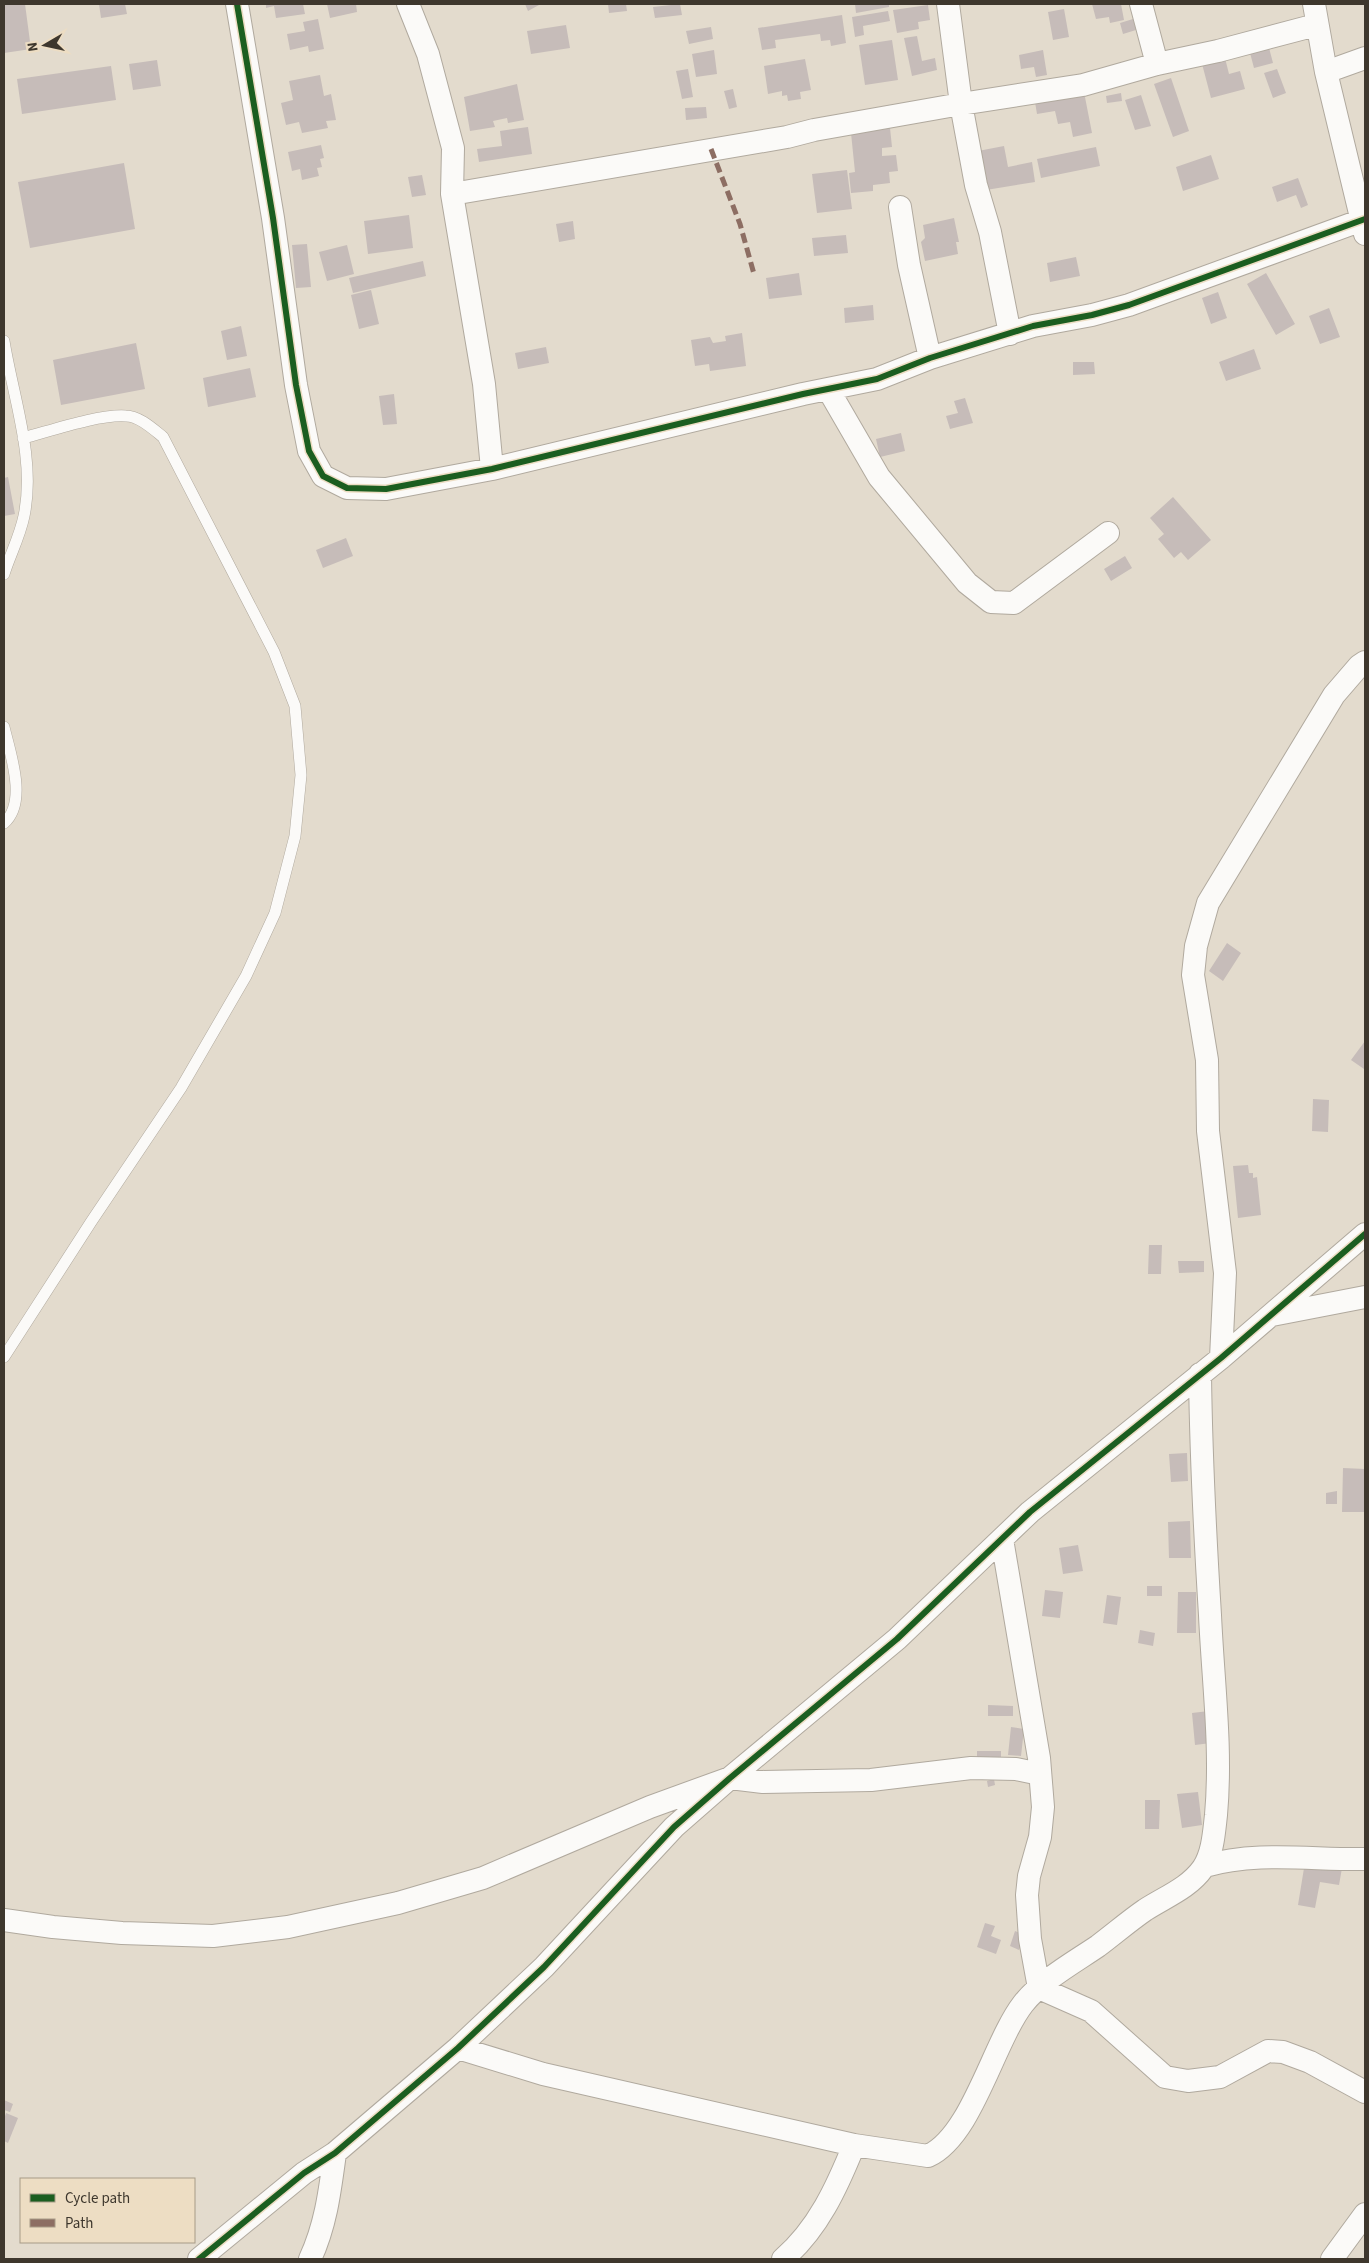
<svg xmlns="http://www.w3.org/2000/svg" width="1369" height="2263" font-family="'Source Sans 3',sans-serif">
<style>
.building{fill:#c6bcb9}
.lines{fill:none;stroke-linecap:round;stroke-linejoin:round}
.service-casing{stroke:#b0a99e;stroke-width:12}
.minor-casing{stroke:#b0a99e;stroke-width:24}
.service{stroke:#fbfaf8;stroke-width:11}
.minor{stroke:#fbfaf8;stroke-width:22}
.quiet{stroke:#8d6e63;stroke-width:5;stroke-dasharray:10 5;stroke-linecap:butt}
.cycleway-casing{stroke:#edddc3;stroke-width:9}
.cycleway{stroke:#1b5e20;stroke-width:6}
</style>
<rect width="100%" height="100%" fill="#e3dbcd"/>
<path class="building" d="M4,4H25L31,49L4,53Z
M99,4H125L127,14L101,18Z
M266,4H303L305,14L276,18L274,6L266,8Z
M327,4H356L357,12L330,18Z
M525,4H539V5L528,11Z
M608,4H626L627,11L609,13Z
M680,4L682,15L655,18L653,7Z
M855,4H889V7L856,13Z
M1092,4H1121L1124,20L1110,23L1109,17L1096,19Z
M928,5L930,20L918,22L919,29L897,33L893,10Z
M1064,9L1069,37L1053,40L1048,12Z
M888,11L890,21L863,26L864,35L855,37L852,17Z
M842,15L846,43L831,46L830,40L821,41L820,34L775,40L776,48L762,50L758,28Z
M318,19L324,49L309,52L308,46L290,50L287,34L305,31L303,22Z
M1133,19L1136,30L1123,34L1120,23Z
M566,25L570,48L531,54L527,31Z
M711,27L713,39L689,44L686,31Z
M917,36L922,61L935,58L937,70L912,76L904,38Z
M892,40L898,80L865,85L859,45Z
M1268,44L1273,63L1254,68L1249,49Z
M714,50L717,74L696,77L692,54Z
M1043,50L1047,75L1036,77L1034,67L1021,69L1019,55Z
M1224,54L1229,74L1240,71L1245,89L1211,98L1201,60Z
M805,59L811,90L800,92L801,99L788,101L787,95L782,96V91L768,94L764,66Z
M157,60L161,86L133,90L129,64Z
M111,66L116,100L22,114L17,79Z
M688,69L693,97L682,99L676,71Z
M1277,69L1286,93L1273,98L1264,73Z
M320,75L324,96L331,94L336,120L326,121L328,128L302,133L299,122L286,125L281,103L293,100L289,81Z
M1171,78L1189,131L1173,137L1154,84Z
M517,84L524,120L508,123L507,118L493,121L495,127L470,131L464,97Z
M733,89L737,107L729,109L724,91Z
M1084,92L1092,133L1073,137L1070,122L1058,124L1055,111L1037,114L1035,102Z
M1121,93L1122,101L1107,103L1106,96Z
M1141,95L1151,126L1135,130L1125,100Z
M706,107L707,118L686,120L685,108Z
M528,127L532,154L479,162L477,149L502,146L500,131Z
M890,128L892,147L882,148V156L896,155L898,171L889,172L890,183L873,185V191L851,193L849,173L855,172L851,133Z
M321,145L324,158L320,159L322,167L317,168L319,176L302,180L300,169L292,171L288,152Z
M1004,146L1008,167L1032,162L1035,182L986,190L978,151Z
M1096,147L1100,166L1041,178L1037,159Z
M1211,155L1219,179L1183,191L1176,167Z
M124,163L135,229L30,248L18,182Z
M847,170L852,209L817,213L812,174Z
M422,175L426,195L412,197L408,177Z
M1298,178L1308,205L1301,208L1296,195L1277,202L1272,187Z
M409,215L413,248L368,254L364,221Z
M954,218L959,242H956L958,254L925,261L921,242L925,238L923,225Z
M573,221L575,239L559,242L556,224Z
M846,235L848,253L814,256L812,238Z
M307,244L311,287L296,288L292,245Z
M347,245L354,274L327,281L319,252Z
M1076,257L1080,276L1050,282L1047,263Z
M423,261L426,276L353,293L349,278Z
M799,273L802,295L769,299L766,278Z
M1266,273L1295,324L1276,335L1247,284Z
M371,290L379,324L359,329L351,295Z
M1218,292L1227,318L1211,324L1202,298Z
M873,305L874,320L845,323L844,308Z
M1329,308L1340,337L1320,344L1309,316Z
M241,326L247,356L227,360L221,331Z
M742,333L746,366L710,371L709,364L695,366L691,340L710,337L713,343L726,341L725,336Z
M136,343L145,389L61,405L53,360Z
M546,347L549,363L518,369L515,353Z
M1254,349L1261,369L1226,381L1219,362Z
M1073,362H1094L1095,374L1073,375Z
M250,368L256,397L208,407L203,378Z
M394,394L397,424L383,425L379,396Z
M965,398L973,423L950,429L946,416L958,413L954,401Z
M901,433L905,451L880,457L876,439Z
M8,477L15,514L4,516V478Z
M1173,497L1211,540L1188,560L1181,552L1174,558L1158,539L1164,534L1150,518Z
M346,538L353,556L323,568L316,550Z
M1125,556L1132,568L1111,581L1104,569Z
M1227,943L1241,953L1223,981L1209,971Z
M1365,1041V1067L1364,1069L1351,1060Z
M1313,1099L1329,1100L1328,1132L1312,1131Z
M1248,1165L1249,1173H1253V1178L1257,1177L1261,1215L1238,1218L1233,1166Z
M1149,1245H1162L1161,1274H1148Z
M1178,1261H1204V1272L1179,1273Z
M1187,1453L1188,1481L1171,1482L1169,1454Z
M1343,1468L1365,1469V1512H1342Z
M1337,1491V1504H1326V1493Z
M1190,1521L1191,1558H1169L1168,1522Z
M1078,1545L1083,1571L1063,1574L1059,1548Z
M1147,1586H1162V1596H1147Z
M1045,1590L1063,1592L1060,1618L1042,1616Z
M1178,1592H1196V1633H1177Z
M1107,1595L1121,1597L1117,1625L1103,1623Z
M1140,1630L1155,1633L1153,1646L1138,1643Z
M988,1705L1013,1706V1716H988Z
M1209,1711L1211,1743L1195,1745L1192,1713Z
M1011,1727L1024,1729L1021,1756L1008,1755Z
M977,1751H1001V1762H977Z
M994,1779L995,1785L988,1787L987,1781Z
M1198,1792L1202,1825L1182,1828L1177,1794Z
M1145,1800H1160L1159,1829H1145Z
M1305,1862L1342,1868L1339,1885L1320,1882L1315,1908L1298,1905Z
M985,1923L995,1926L991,1936L1001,1940L996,1954L977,1947Z
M1015,1931L1025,1935L1019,1950L1010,1946Z
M4,2100L13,2104L10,2112L4,2110Z
M6,2113L18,2118L8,2143L4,2141V2119Z"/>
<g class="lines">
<defs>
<path id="service" d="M4,341C13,397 36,459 24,516C20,536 10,555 4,574
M4,727C10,753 28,802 4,823
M4,1357L91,1222L181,1088L246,976L275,913L295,836L301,775L295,706L274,652L163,437C153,429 139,416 126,416C99,414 50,431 23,438"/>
<path id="minor" d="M237,4L273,218L296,385L309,451L323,476L347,488L386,489L492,469L803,394L877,379L930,358L1033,326L1092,315L1129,305L1365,219
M408,4L428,54L453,148L452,194L484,384L492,469
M948,4L961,104L976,185L990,232L1010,334
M1141,4L1157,64
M1314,4L1326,72L1365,234
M1326,72L1365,58
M452,194L787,137L814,130L961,104L1083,85L1157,64L1218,51L1316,25
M900,207L909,265L930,358
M828,389L879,477L967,583L991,602L1014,603L1108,533
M1272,1315L1365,1297
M1221,1358L1225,1273L1208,1131L1207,1060L1193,975L1196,946L1208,903L1334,695L1359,666L1365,662
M1002,1539L1039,1758L1043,1807L1040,1837L1029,1876L1027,1895L1030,1939L1039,1988L1091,2011L1165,2077L1188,2081L1220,2077L1268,2051L1283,2052L1310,2062L1365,2092
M1205,1866C1256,1851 1312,1860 1365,1859
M4,1920L53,1927L122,1933L213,1936L288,1927L398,1903L483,1878L650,1807L730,1778L763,1782L871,1780L971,1768L1016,1769L1040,1774
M458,2048L543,2074L854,2145L928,2156C972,2136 993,2043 1023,2004C1042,1980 1073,1963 1098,1946C1114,1934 1129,1921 1145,1910C1165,1897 1189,1888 1203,1868C1213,1853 1214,1832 1216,1815C1222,1748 1213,1682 1210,1615C1205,1535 1201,1454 1200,1374
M199,2259L304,2173L335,2153L458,2048L544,1967L674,1827L730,1778L897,1639L1030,1512L1221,1358L1365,1234
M310,2259C326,2225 330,2190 335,2153
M783,2259C818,2229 837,2187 854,2145
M1332,2259L1365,2214"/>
</defs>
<use href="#service" class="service-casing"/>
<use href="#minor" class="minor-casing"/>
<use href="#service" class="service"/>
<use href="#minor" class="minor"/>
<path class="quiet" d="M711,149L740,224L754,274"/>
<defs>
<path id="cycleway" d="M237,4L273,218L296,385L309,451L323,476L347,488L386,489L492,469L803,394L877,379L930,358L1033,326L1092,315L1129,305L1365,219
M199,2259L304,2173L335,2153L458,2048L544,1967L674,1827L730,1778L897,1639L1030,1512L1221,1358L1365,1234"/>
</defs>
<use href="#cycleway" class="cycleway-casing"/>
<use href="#cycleway" class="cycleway"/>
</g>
<rect width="1369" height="2263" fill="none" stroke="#3e372d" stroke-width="10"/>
<rect x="20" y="2178" width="175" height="65" fill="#edddc3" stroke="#a79b87"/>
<rect x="30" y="2194" width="25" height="8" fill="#1b5e20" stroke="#a79b87"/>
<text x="65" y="2203" font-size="15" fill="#3e372d">Cycle path</text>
<rect x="30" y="2219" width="25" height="8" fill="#8d6e63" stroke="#a79b87"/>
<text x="65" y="2228" font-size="15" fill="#3e372d">Path</text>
<g transform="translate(45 45) rotate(261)" stroke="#edddc3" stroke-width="4" paint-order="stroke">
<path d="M0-4L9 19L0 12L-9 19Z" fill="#3e372d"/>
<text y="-8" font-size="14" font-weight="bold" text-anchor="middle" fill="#3e372d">N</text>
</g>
</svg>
